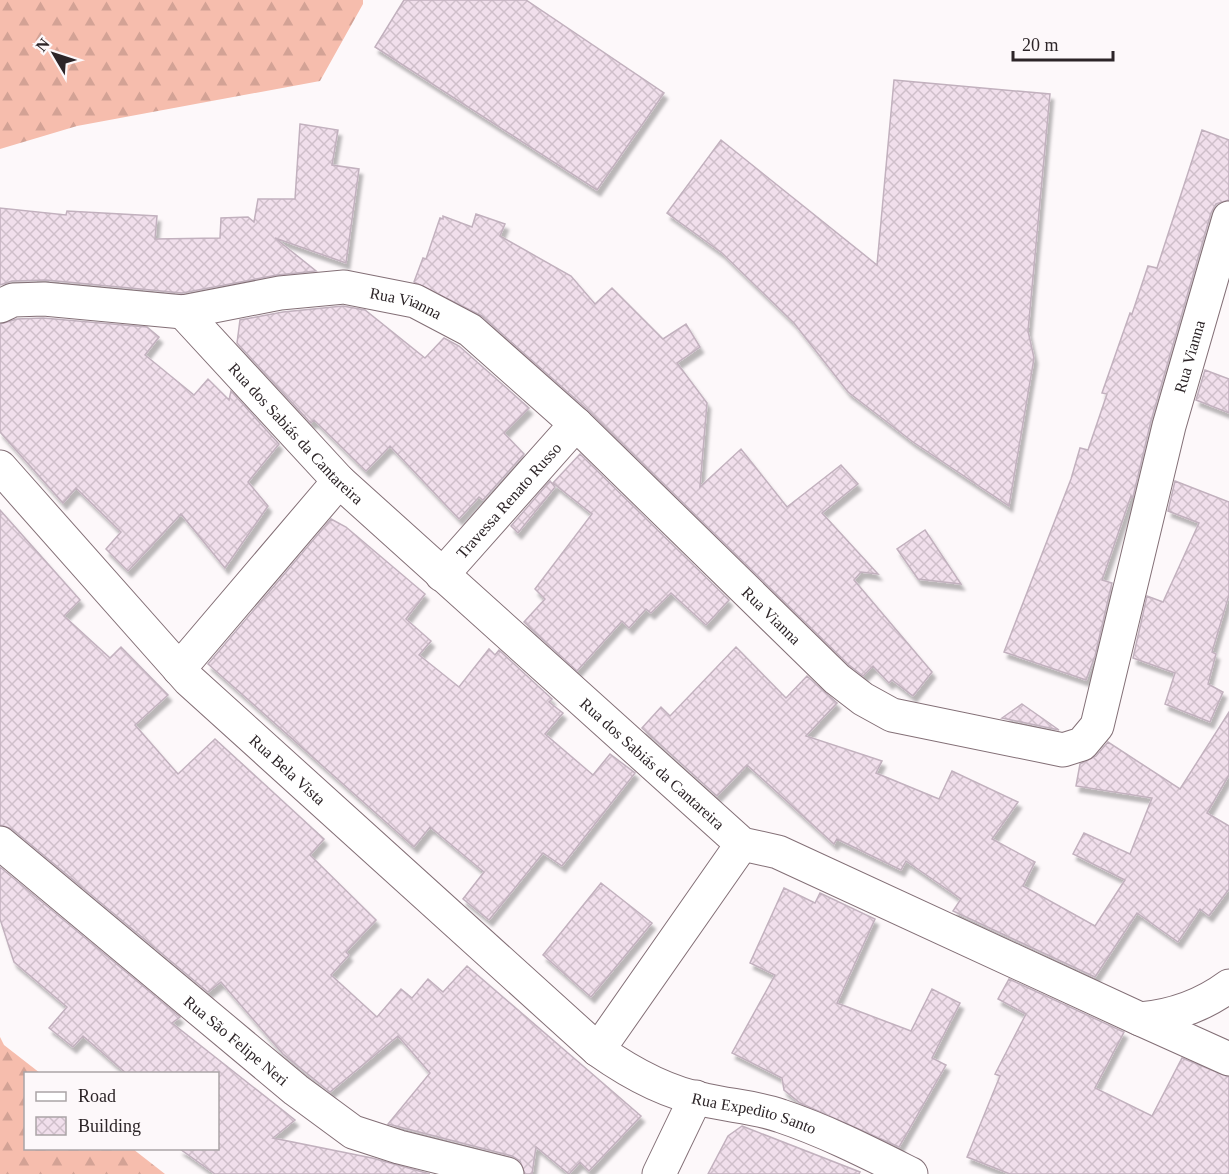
<svg xmlns="http://www.w3.org/2000/svg" width="1229" height="1174" font-family="'Times New Roman',serif">
<style>
.forest{fill:url(#forest-firs)}
.building{fill:url(#building-cross-hatch);stroke:#c2b1be;stroke-width:1.5;filter:url(#shadow)}
.lines{fill:none;stroke-linecap:round;stroke-linejoin:round}
.minor-casing{stroke:#836f76;stroke-width:35}
.minor{stroke:#fff;stroke-width:33}
.labels{text-anchor:middle;dominant-baseline:central;stroke-width:4.5;stroke-linejoin:round;paint-order:stroke}
.street-label{font-size:16px;fill:#2d2528;stroke:#fdf8fa}
</style>
<defs>
<pattern id="forest-firs" width="22" height="20" patternUnits="userSpaceOnUse" patternTransform="scale(1.5)"><rect width="22" height="20" fill="#f6bdad"/><path d="M5 1l3.5 6h-7zM16 11l3.5 6h-7z" fill="#d3a295"/></pattern>
<pattern id="building-cross-hatch" width="8" height="8" patternUnits="userSpaceOnUse" patternTransform="scale(1.5)"><rect width="8" height="8" fill="#f1dfec"/><path d="M0 0l8 8M0 8l8-8" fill="none" stroke="#cfbfca"/></pattern>
<filter id="shadow"><feDropShadow dx="3.5" dy="6" stdDeviation="1.5" flood-color="#0004"/></filter>
</defs>
<rect width="100%" height="100%" fill="#fdf8fa"/>
<path class="forest" d="M0,0H363V4L320,81L77,126L0,149Z
M0,1037L4,1045L40,1073L26,1074V1148L133,1149L165,1174H0Z"/>
<path class="building" d="M404,0H526L664,93L597,190L375,47Z
M894,80L1050,94L1028,331L1034,358L1009,506L913,442L848,392L794,323L722,253L667,213L721,140L877,265Z
M300,124L338,130L332,165L359,169L346,263L275,238L316,271L277,275L182,293L46,280L12,281L0,285V208L66,215L67,211L157,216L155,239L220,238L221,218L248,217L254,222L258,199H295Z
M1202,130L1229,140V200L1216,204L1211,213L1151,421L1133,497L1131,496L1102,580L1112,583L1095,656L1086,680L1004,652L1071,479L1080,448L1088,450L1107,394L1102,393L1130,313L1132,314L1148,266L1157,268Z
M476,214L505,224L500,236L571,276L595,304L612,288L663,339L686,324L700,347L677,363L707,403L700,487L741,449L787,507L841,465L858,484L822,513L878,574L861,572L854,580L932,672L913,696L892,680L889,683L873,666L863,676L849,665L589,411L482,316L414,282L423,258L426,259L440,218L443,219V216L472,227Z
M343,306L365,310L425,358L444,338L459,346L529,408L504,433L524,454L483,500L479,497L459,519L390,446L366,471L314,420L311,423L308,420L237,343L240,320L283,312Z
M43,318L147,327L159,337L145,355L194,395L208,379L229,400L231,391L279,444L248,482L268,506L225,568L181,514L128,571L106,549L121,532L76,488L63,503L0,432V324L17,319Z
M1205,370L1229,379V413L1196,400Z
M580,454L729,600L706,625L671,593L651,613L646,609L629,628L622,621L577,671L524,622L545,599L535,589L592,514L553,483Z
M550,481L555,487L518,533L511,526Z
M1175,481L1229,502V595L1212,652L1216,654L1208,684L1223,692L1210,722L1165,704L1175,673L1133,658L1147,596L1163,602L1199,523L1168,511Z
M0,510L80,600L64,616L110,658L121,647L168,695L135,725L178,774L215,739L324,839L310,855L376,920L346,952L349,955L331,975L377,1017L401,989L412,998L428,979L443,992L467,966L641,1116L589,1171L580,1162L569,1174L536,1147L532,1174H525L520,1161L512,1156L388,1124L430,1073L398,1036L330,1092L283,1054L221,982L208,992L12,829L0,825Z
M331,519L346,527L425,594L406,619L431,641L419,655L459,687L489,649L495,655L499,650L552,699L549,702L563,713L545,734L593,775L610,754L635,773L562,866L543,853L489,920L463,899L484,872L430,827L414,847L208,664Z
M925,530L961,584L918,579L897,549Z
M736,647L786,698L807,676L837,703L806,736L882,761L876,773L939,799L952,771L1018,802L992,839L1035,862L1023,886L1095,926L1125,880L1073,854L1084,833L1130,854L1152,798L1076,786L1080,764L1096,756L1108,742L1180,789L1229,712V775L1207,813L1229,826V889L1209,916L1200,909L1178,942L1137,913L1095,977L953,911L961,899L906,861L901,870L837,839L834,844L747,765L717,796L642,728L661,707L670,716Z
M1022,704L1059,730L1002,718Z
M0,867L180,1017L172,1023L295,1120L273,1138L372,1158L430,1174H215L180,1149H218V1074H127L83,1036L73,1047L49,1028L67,1007L14,962L0,919Z
M601,883L652,923L591,997L543,955Z
M784,888L815,903L820,893L875,919L837,1003L911,1031L932,989L960,1003L932,1058L946,1065L899,1147L800,1103L784,1090L782,1078L732,1053L775,975L750,963Z
M1009,979L1124,1032L1095,1088L1152,1116L1182,1058L1229,1077V1174H1010L967,1157L1000,1076L995,1074L1026,1014L998,999Z
M742,1126L860,1172L859,1174H708L728,1136Z"/>
<g class="lines">
<defs>
<g id="minor">
<path id="s1" d="M0,306L13,300L44,299L183,312L280,293L344,287L415,301L470,330L576,424L837,679L863,699L892,715L1063,750L1082,744L1097,726L1169,426L1229,218"/>
<path id="s2" d="M183,312L339,481L742,844L778,852L1140,1019C1173,1016 1202,1006 1229,986"/>
<path id="s3" d="M0,467L189,680L598,1050C629,1072 668,1093 705,1100C731,1106 756,1107 781,1116C826,1131 869,1153 911,1174"/>
<path id="s4" d="M442,575L576,424"/>
<path d="M179,669L339,481"/>
<path id="s5" d="M0,843L296,1090L353,1132L399,1147L507,1174"/>
<path d="M1140,1019L1229,1059"/>
<path d="M598,1050L742,844"/>
<path d="M659,1174L696,1097"/>
</g>
</defs>
<use href="#minor" class="minor-casing"/>
<use href="#minor" class="minor"/>
</g>
<g class="labels">
<g class="street-label">
<text stroke="none"><textPath href="#s1" startOffset="412">Rua Vianna</textPath></text>
<text stroke="none"><textPath href="#s1" startOffset="1654">Rua Vianna</textPath></text>
<text stroke="none"><textPath href="#s2" startOffset="166">Rua dos Sabiás da Cantareira</textPath></text>
<text stroke="none"><textPath href="#s4" startOffset="100">Travessa Renato Russo</textPath></text>
<text stroke="none"><textPath href="#s1" startOffset="898">Rua Vianna</textPath></text>
<text stroke="none"><textPath href="#s2" startOffset="652">Rua dos Sabiás da Cantareira</textPath></text>
<text stroke="none"><textPath href="#s3" startOffset="418">Rua Bela Vista</textPath></text>
<text stroke="none"><textPath href="#s5" startOffset="308">Rua São Felipe Neri</textPath></text>
<text stroke="none"><textPath href="#s3" startOffset="1006">Rua Expedito Santo</textPath></text>
</g>
</g>
<rect x="24" y="1072" width="195" height="78" fill="#fdf8fa" stroke="#aaa4a6" stroke-width="1.5"/>
<rect x="36" y="1092" width="30" height="9" fill="#ffffff" stroke="#aaa4a6" stroke-width="1.5"/>
<text x="78" y="1102" font-size="18" fill="#2d2528">Road</text>
<rect x="36" y="1117" width="30" height="18" fill="url(#building-cross-hatch)" stroke="#aaa4a6" stroke-width="1.5"/>
<text x="78" y="1132" font-size="18" fill="#2d2528">Building</text>
<g transform="translate(54 54) rotate(309)" stroke="#fdf8fa" stroke-width="4.5" paint-order="stroke">
<path d="M0-4.5L10 22L0 15L-10 22Z" fill="#2d2528"/>
<text y="-9" font-size="16" font-weight="bold" text-anchor="middle" fill="#2d2528">N</text>
</g>
<path d="M1013 51v9h100v-9" fill="none" stroke="#2d2528" stroke-width="3"/>
<text x="1022" y="51" font-size="18" fill="#2d2528" stroke="#fdf8fa" stroke-width="4.5" paint-order="stroke">20 m</text>
</svg>
